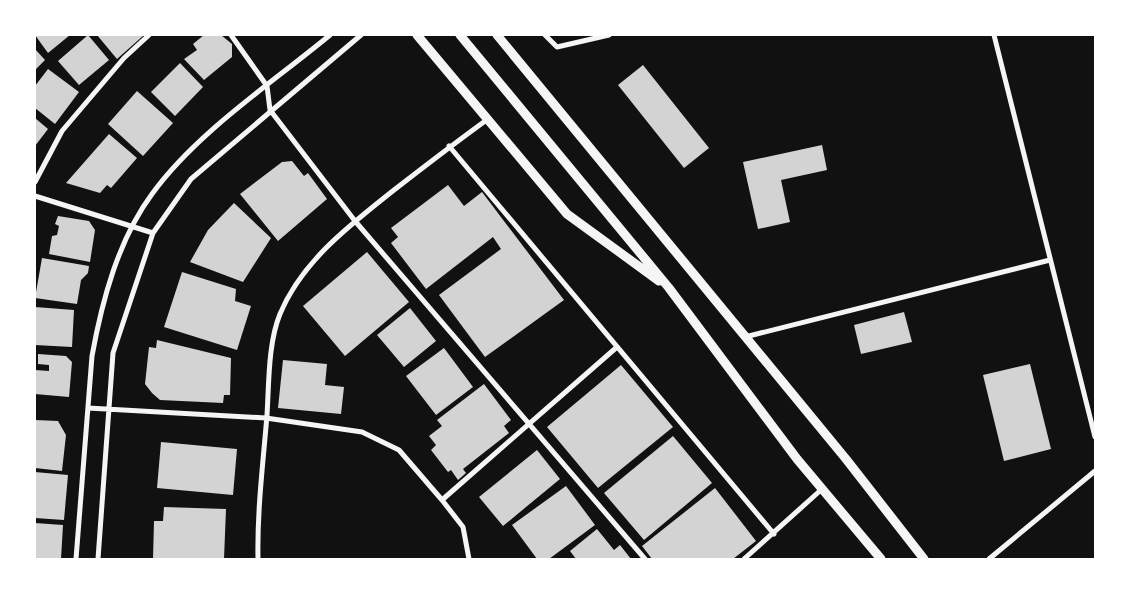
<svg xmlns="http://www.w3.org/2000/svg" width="1130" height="594" font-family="'Zilla Slab',serif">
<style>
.building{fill:#d3d3d3}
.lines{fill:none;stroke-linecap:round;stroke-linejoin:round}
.minor{stroke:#f5f5f5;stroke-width:5}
.tertiary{stroke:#f5f5f5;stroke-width:9}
</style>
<rect width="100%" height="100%" fill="#111"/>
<path class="building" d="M35,35H70L48,53Z
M88,35L109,60L79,85L58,61Z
M97,35H144L117,59Z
M204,35H221L232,44V57L204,80L184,59L197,50L193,44Z
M35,49L45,60L35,70Z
M180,63L203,87L175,116L151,92Z
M643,65L709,148L684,168L618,85Z
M48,69L79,92L55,124L35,108V86Z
M137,91L173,123L143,156L108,124Z
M35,118L48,129L35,146Z
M109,134L137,158L111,188L107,185L100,193L66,183Z
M822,145L827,170L781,180L790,222L758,229L743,162Z
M292,161L304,176L308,173L327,199L278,241L240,194L282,162Z
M448,185L464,206L482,192L564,300L485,357L439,295L501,249L493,237L426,289L391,243L398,237L391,228Z
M234,203L271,238L243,282L190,262L208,230Z
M58,216L89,221L95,230L90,262L49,254L52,236L57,235L59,226L55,224Z
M367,252L409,302L345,356L303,306Z
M42,258L89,266L88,273L81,280L77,304L35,298Z
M182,272L236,289L235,301L251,306L237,350L164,327Z
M35,307L74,310L72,347L35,345Z
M410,308L436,341L404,367L377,335Z
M904,312L912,342L861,354L854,325Z
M157,340L231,358L230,395H224L223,403L160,400L152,393L145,384L149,347L156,348Z
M444,348L473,387L436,415L406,376Z
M38,354L66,356L72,362L69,397L35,394V370L49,371V365L38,364Z
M283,360L327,364L325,385L344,387L341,414L278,408Z
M1030,364L1051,449L1004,461L983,375Z
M621,365L673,427L598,488L547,427Z
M484,384L511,420L504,426L509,433L463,469L466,473L458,480L451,470L448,472L431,450L436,445L429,436L442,426L437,420Z
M35,420L58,421L66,435L62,471L35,468Z
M673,436L712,483L644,540L604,493Z
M161,442L237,449L233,495L157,488Z
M537,450L560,479L503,526L479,497Z
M35,472L68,475L64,520L35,518Z
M566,486L595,525L549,559H537L512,525Z
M715,488L756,541L733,559H652L642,546Z
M164,507L226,509L224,559H153L154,521H163Z
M35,523L63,525L61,559H35Z
M597,529L614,550L620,545L631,559H576L570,551Z"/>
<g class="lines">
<path class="minor" d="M231,35L267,86L270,110L355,221L645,559
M545,35L557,47L609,35
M994,35L1095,437
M449,146L774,534
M35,182L62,131L124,58L149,35
M35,196L153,233
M745,337L1050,260
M88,408L266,418L362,432L399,450L442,500L463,527L469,559
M442,500L617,347
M76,559L92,356C102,301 118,240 152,194C196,133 272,83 330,35
M98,559L113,353L153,233L191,179L361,35
M258,559C257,511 263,464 267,415C269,384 268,343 280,314C302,261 350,225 394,190C425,166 456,142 488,119
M744,559L822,489
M989,559L1095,471"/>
<path class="tertiary" d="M417,35L567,214L659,281
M460,35L669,288L797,459L881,559
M497,35L846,459L924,559"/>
</g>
<rect width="1130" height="594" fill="none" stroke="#ffffff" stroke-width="72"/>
</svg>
